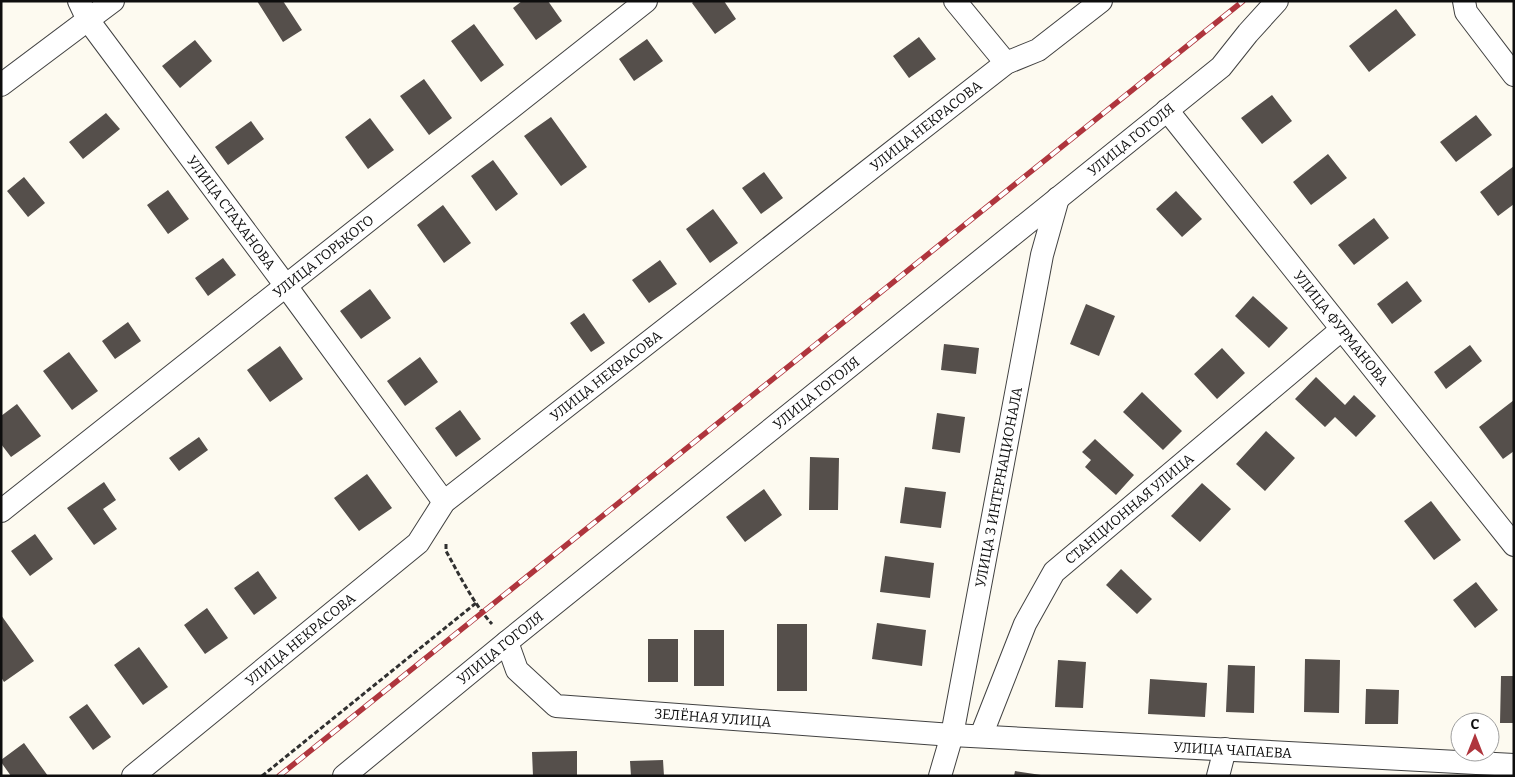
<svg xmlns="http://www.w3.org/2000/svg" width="1515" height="777" font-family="Bitter,serif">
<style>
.building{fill:#554f4b}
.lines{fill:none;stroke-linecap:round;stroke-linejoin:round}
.minor-casing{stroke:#414141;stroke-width:24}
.path{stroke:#303030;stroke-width:3;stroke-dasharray:5 2.5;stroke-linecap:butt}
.minor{stroke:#fff;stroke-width:22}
.rail-casing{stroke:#af353d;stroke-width:5.5}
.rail{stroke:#fff;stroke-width:4;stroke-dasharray:11;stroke-linecap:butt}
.labels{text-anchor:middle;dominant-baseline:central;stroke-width:5;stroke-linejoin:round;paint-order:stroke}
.street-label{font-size:14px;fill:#0e0e0e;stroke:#fff}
</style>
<rect width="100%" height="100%" fill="#fdfaf0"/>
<path class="building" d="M257,1H283L302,30L283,42Z
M522,1H548L562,21L536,40L513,8Z
M694,1H724L736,19L715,34L692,3Z
M1396,9L1416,35L1369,72L1349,46Z
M474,24L504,65L481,82L451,41Z
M919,37L936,59L909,78L893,56Z
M647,39L663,61L634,81L619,59Z
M195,40L212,61L180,88L162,66Z
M424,79L452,118L429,135L400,96Z
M1272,95L1292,121L1262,144L1241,118Z
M106,113L120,129L83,159L69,142Z
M1476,115L1492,135L1456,162L1440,142Z
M551,117L587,167L561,186L524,136Z
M370,118L394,150L368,169L345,137Z
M251,121L264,139L228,165L215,147Z
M1328,154L1347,178L1311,205L1293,182Z
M493,160L518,194L496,211L471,176Z
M1514,166V204L1498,216L1480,192Z
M764,172L783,198L761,214L742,188Z
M24,177L45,203L28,217L7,191Z
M168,190L189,219L168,234L147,205Z
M1176,191L1202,219L1182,237L1156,209Z
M443,205L471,243L444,263L417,225Z
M713,209L738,243L710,263L686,229Z
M1374,218L1389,238L1354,265L1338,245Z
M223,258L236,275L208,296L195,278Z
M660,260L677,284L649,303L632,280Z
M1407,281L1422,301L1392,324L1377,304Z
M370,289L391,318L361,339L340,311Z
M1253,296L1288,328L1269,348L1235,316Z
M1086,304L1115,316L1099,356L1070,344Z
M584,313L605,343L591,352L570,323Z
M128,322L141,341L115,359L102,341Z
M944,344L979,348L976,374L941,370Z
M1470,345L1482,361L1446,389L1434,372Z
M280,346L303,379L270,402L247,370Z
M1222,348L1245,373L1217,399L1194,374Z
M69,352L98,391L72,410L43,371Z
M420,357L438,382L405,406L387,381Z
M1316,377L1345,405L1354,395L1376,416L1356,437L1335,417L1325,427L1295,399Z
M1142,392L1182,431L1163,450L1123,412Z
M1514,400V451L1503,459L1479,427Z
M17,404L41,436L11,457L1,444V416Z
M460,410L481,439L456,457L435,428Z
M937,413L965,417L960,453L932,449Z
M1266,431L1295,458L1265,491L1236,464Z
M199,437L208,450L179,471L169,458Z
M1095,439L1134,475L1116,495L1085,467L1091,460L1082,452Z
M810,457L839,458L838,510H809Z
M367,474L392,508L359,531L334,498Z
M104,482L116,500L103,509L117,529L94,545L67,508Z
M1202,483L1231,509L1200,542L1171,516Z
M905,487L946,492L941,528L900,523Z
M764,489L782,515L745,542L726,517Z
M1431,501L1461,540L1434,560L1404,521Z
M35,534L53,559L30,576L11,551Z
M885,556L934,563L930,598L880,592Z
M1121,569L1152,599L1137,614L1106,585Z
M258,571L277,598L254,615L234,588Z
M1476,582L1498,610L1475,628L1453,600Z
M207,608L228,638L205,654L184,625Z
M1,615L34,661L4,682L1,677Z
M877,623L926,630L922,666L872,659Z
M777,624H807V691H777Z
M694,630H724V686H694Z
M648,639H678V682H648Z
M139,647L168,687L143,705L114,665Z
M1305,659L1340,660L1339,713L1304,712Z
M1058,660L1086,662L1083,708L1055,707Z
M1228,665L1255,666L1254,713L1226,712Z
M1501,676H1514V723H1500Z
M1150,679L1207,683L1205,717L1148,714Z
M1366,689L1399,690L1398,724H1365Z
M87,704L111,737L93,750L69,717Z
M24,743L48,776H11L1,762V760Z
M577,751V776H533L532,752Z
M663,760L664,776H631L630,761Z
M1015,771L1041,775V776H1014Z"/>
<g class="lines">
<defs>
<g id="minor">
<path id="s1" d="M79,1L88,20L286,286L444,502"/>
<path d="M955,1L1006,63"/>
<path d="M1464,1L1466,12L1514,75"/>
<path d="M1,85L113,1"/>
<path id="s2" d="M1167,110L1514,545"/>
<path id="s3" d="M1,511L646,1"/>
<path id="s4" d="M507,642L517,670L556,706L952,735L1514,765"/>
<path id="s5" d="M981,736L1025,624L1054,572L1341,330"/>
<path id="s6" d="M133,776L418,543L444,502L1006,63L1038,50L1101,1"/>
<path id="s7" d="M344,776L507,642L1221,67L1248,33L1277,1"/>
<path id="s8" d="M940,776L952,735L1042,255L1058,198"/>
<path d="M1218,776L1225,749"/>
</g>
</defs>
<use href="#minor" class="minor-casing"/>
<path class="path" d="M446,544V551C460,576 473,603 492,624
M262,776L476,603"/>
<use href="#minor" class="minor"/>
<defs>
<path id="rail" d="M279,776L1243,1"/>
</defs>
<use href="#rail" class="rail-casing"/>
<use href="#rail" class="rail"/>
</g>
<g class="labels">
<g class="street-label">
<text stroke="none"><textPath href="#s6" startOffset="1028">УЛИЦА НЕКРАСОВА</textPath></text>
<text stroke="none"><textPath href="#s7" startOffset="1012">УЛИЦА ГОГОЛЯ</textPath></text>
<text stroke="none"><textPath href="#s1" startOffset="261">УЛИЦА СТАХАНОВА</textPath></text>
<text stroke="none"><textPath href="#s3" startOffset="411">УЛИЦА ГОРЬКОГО</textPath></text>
<text stroke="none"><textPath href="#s2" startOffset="279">УЛИЦА ФУРМАНОВА</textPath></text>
<text stroke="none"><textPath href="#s6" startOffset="622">УЛИЦА НЕКРАСОВА</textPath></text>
<text stroke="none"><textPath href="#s7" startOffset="608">УЛИЦА ГОГОЛЯ</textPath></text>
<text stroke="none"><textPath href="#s8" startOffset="295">УЛИЦА 3 ИНТЕРНАЦИОНАЛА</textPath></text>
<text stroke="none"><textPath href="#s5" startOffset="278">СТАНЦИОННАЯ УЛИЦА</textPath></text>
<text stroke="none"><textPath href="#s6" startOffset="216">УЛИЦА НЕКРАСОВА</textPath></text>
<text stroke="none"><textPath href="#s7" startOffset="202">УЛИЦА ГОГОЛЯ</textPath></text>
<text stroke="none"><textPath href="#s4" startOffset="240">ЗЕЛЁНАЯ УЛИЦА</textPath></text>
<text stroke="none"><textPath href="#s4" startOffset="761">УЛИЦА ЧАПАЕВА</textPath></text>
</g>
</g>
<rect width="1515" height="777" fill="none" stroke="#0e0e0e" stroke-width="5"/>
<g transform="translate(1475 737)"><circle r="24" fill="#ffffff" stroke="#9f9f9f"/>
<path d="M0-4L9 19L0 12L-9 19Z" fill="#af353d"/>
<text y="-8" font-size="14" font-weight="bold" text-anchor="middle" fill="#0e0e0e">С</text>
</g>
</svg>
